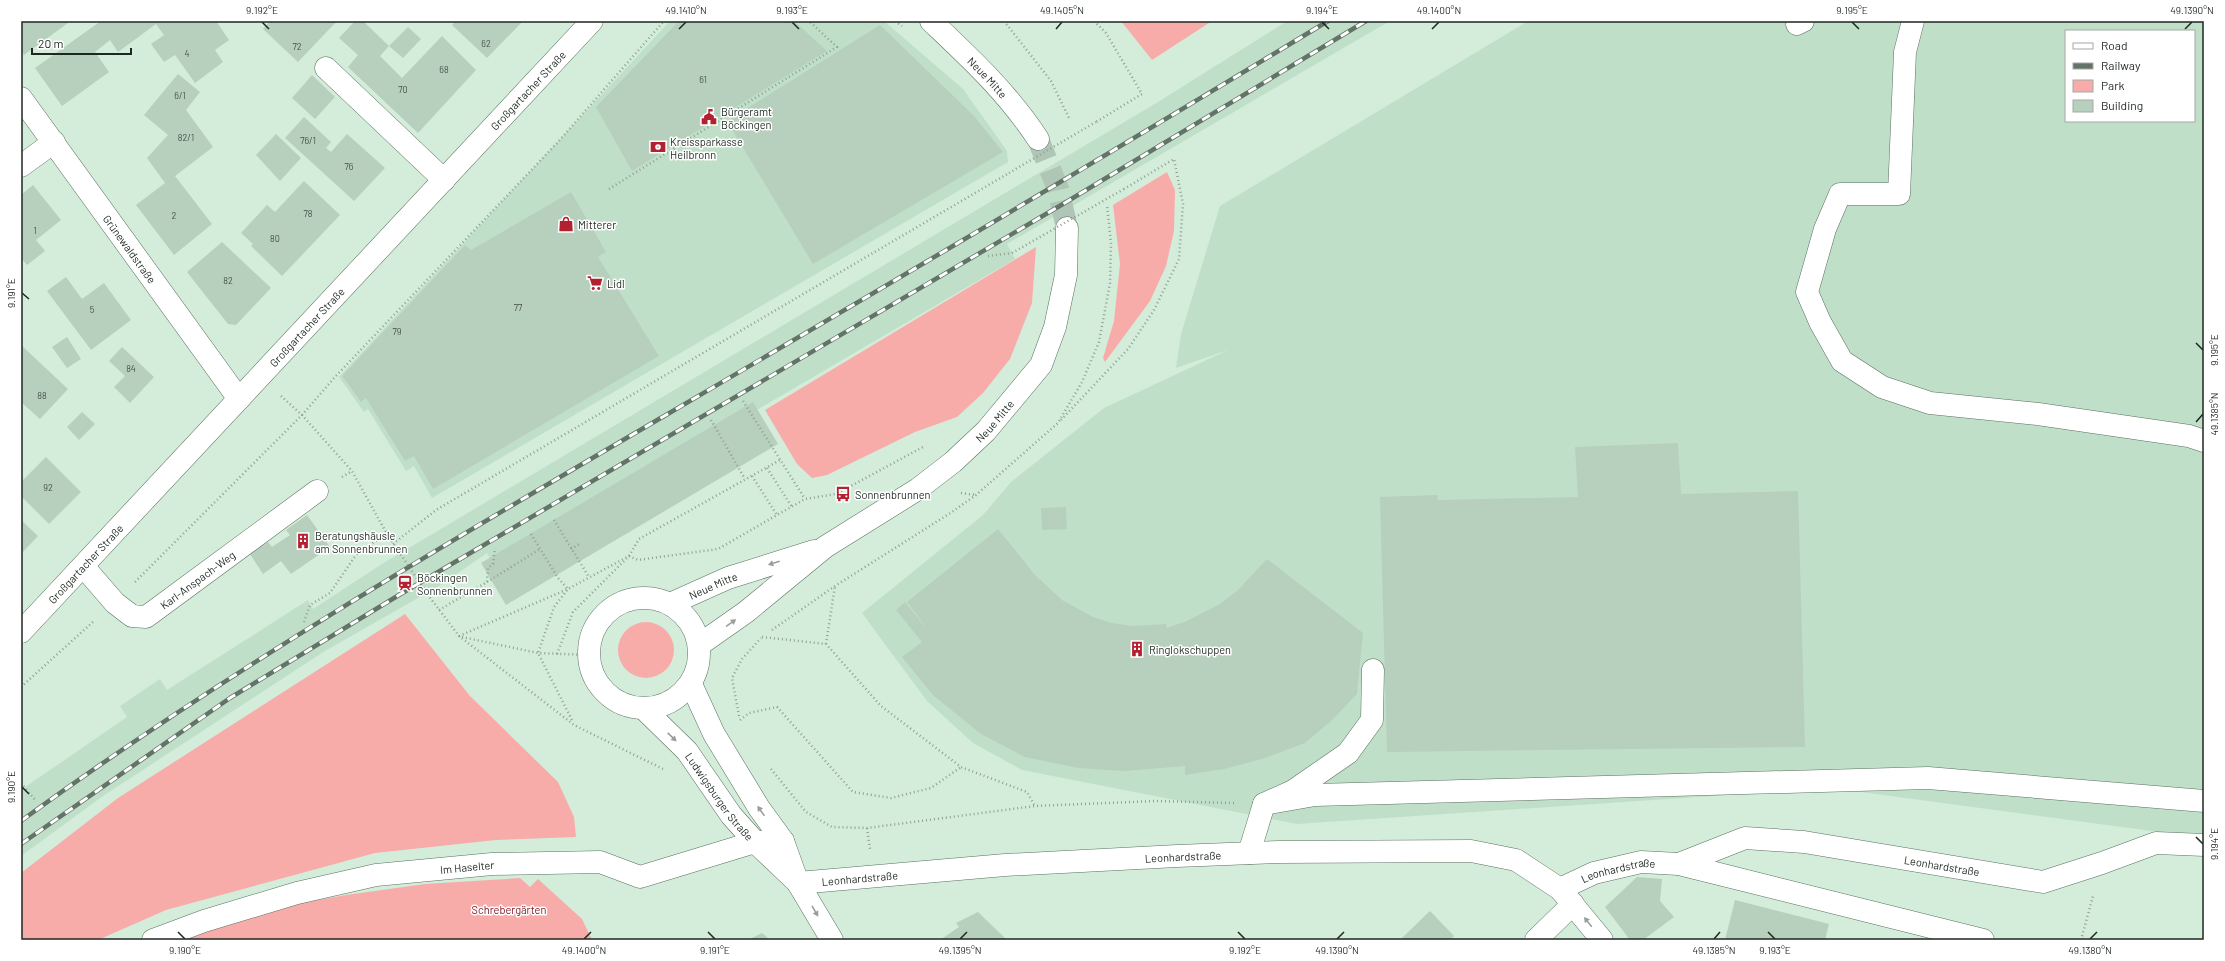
<svg xmlns="http://www.w3.org/2000/svg" width="2225" height="961" font-family="Barlow,sans-serif">
<style>
.built{fill:#c0dfc8;fill-rule:evenodd}
.green{fill:#f8aca9}
.building{fill:#b7cfbd}
.lines{fill:none;stroke-linecap:round;stroke-linejoin:round}
.minor-tunnel{stroke:#afc5b5;stroke-width:22;stroke-dasharray:22 11;stroke-linecap:butt}
.minor-casing{stroke:#5a705f;stroke-width:23}
.major-casing{stroke:#5a705f;stroke-width:23}
.path{stroke:#8da192;stroke-width:2.5;stroke-dasharray:1 3;stroke-linecap:butt}
.minor{stroke:#fff;stroke-width:22}
.major{stroke:#fff;stroke-width:22}
.rail-casing{stroke:#637367;stroke-width:4.5}
.rail{stroke:#fff;stroke-width:3;stroke-dasharray:9;stroke-linecap:butt}
.path-bridge{stroke:#8da192;stroke-width:2.5;stroke-dasharray:1 3;stroke-linecap:butt}
.oneway{fill:#9a9e9b}
.ticks{fill:none;stroke:#1e2720;stroke-width:1.5}
.labels{text-anchor:middle;dominant-baseline:central;stroke-width:3;stroke-linejoin:round;paint-order:stroke}
.number-label{font-size:9px;fill:#445147}
.street-label{font-size:11px;fill:#1e2720;stroke:#fff}
.poi-label{font-size:11px;fill:#1e2720;stroke:#fff;text-anchor:start}
.park-label{font-size:11px;fill:#821923;stroke:#fff}
.neatline{fill:none;stroke:#1e2720;stroke-width:1.5}
.ticks-label{font-size:10px;text-anchor:middle;fill:#1e2720}
</style>
<rect width="100%" height="100%" fill="#d3edda"/>
<path class="built" d="M670,21H884L963,89L1007,151L1008,162L432,498L414,466L406,471L368,409L364,412L339,377Z
M1287,21H1390L1007,244L1015,259L743,418L496,570L487,553L439,586L325,651L103,796L21,856V790L127,717L120,706L160,679L167,690L308,600L313,609L382,564L1158,102Z
M1528,21H2204V838L1831,788L1297,824L1022,770L973,743L927,701L862,613L983,515L1011,482L1104,408L1228,350L1176,368L1181,334L1220,206ZM2066,31H2194V121H2066Z"/>
<path class="green" d="M1121,21H1212L1152,60Z
M1167,172L1175,190L1174,231L1166,266L1150,301L1105,362L1103,358L1114,321L1120,264L1113,205Z
M1036,247L1032,303L1010,359L983,393L957,417L915,432L827,475L812,478L797,464L765,410Z
M405,614L470,696L558,782L574,817L576,837L496,840L375,853L166,910L98,940H21V873L118,798Z
M618 650a28 28 0 1 1 56 0a28 28 0 1 1-56 0Z
M520,878L530,887L538,879L582,919L592,940H185L239,914L346,895L425,884Z"/>
<path class="building" d="M21,21H66L68,23L24,55L21,50Z
M101,21H216L229,40L215,50L223,62L195,83L175,55L164,62L151,44L164,35L156,24L118,52L110,40L95,52L109,72L62,106L35,68Z
M270,21H337L298,62L263,29Z
M355,21H363L389,46L408,27L421,39L403,58L389,46L380,56L402,78L442,36L476,70L418,133L348,67L358,55L339,38Z
M456,21H523L487,58L452,25Z
M679,21H794L827,51L632,171L596,107Z
M880,25L974,116L1003,152L813,264L727,121Z
M178,74L200,92L186,110L213,147L175,176L212,224L174,255L136,205L165,183L147,158L168,135L144,115Z
M312,75L335,97L315,119L292,98Z
M304,117L331,142L326,148L331,152L347,134L385,168L354,201L285,138Z
M276,134L301,158L280,181L256,155Z
M304,181L340,215L282,276L251,246L253,244L241,233L267,205L275,212Z
M33,185L61,220L36,240L45,251L27,265L21,258V195Z
M571,192L606,252L598,257L659,356L433,489L414,456L405,461L366,398L361,402L342,376L465,245L471,250Z
M222,242L271,288L236,325L228,324L187,272Z
M66,277L82,299L104,283L131,320L91,350L47,291Z
M67,337L81,359L67,368L52,347Z
M21,345L68,389L40,419L21,402Z
M122,347L154,377L130,403L114,387L125,376L109,361Z
M753,402L778,444L506,605L481,563Z
M82,412L95,424L79,440L67,427Z
M1678,443L1681,494L1798,491L1805,747L1387,752L1380,497L1437,495L1438,500L1578,497L1575,447Z
M46,457L81,492L49,524L21,496V482Z
M1066,507L1067,529L1042,530L1041,508Z
M307,515L330,547L291,574L281,561L263,574L250,554L268,542L272,547L290,535L286,530Z
M21,520L38,536L21,554Z
M998,529L1035,575L1062,600L1093,617L1112,623L1132,626L1166,624L1167,628L1187,621L1220,604L1238,590L1267,559L1363,633L1357,694L1331,721L1305,743L1262,759L1224,769L1185,775V766L1124,771L1078,768L1025,757L981,734L933,695L902,657L922,642L896,610L905,602L931,634L907,602Z
M1637,877L1662,879L1660,901L1674,917L1643,940H1630L1605,907Z
M1735,900L1829,924L1825,940H1725Z
M1430,911L1454,936L1450,940H1404L1402,938Z
M978,912L1007,940H940L959,927L956,923Z
M762,933L770,940H748Z"/>
<g class="lines">
<path class="minor-tunnel" d="M1038,139L1058,189L1067,228"/>
<defs>
<g id="minor">
<path id="s1" d="M931,21C971,59 1007,92 1038,139"/>
<path d="M1913,21L1905,52L1899,194H1840L1825,229L1807,292L1820,322L1842,361L1882,387L1930,403L2038,414L2189,436L2204,441"/>
<path d="M1797,24L1803,21"/>
<path d="M326,68L444,180"/>
<path id="s2" d="M21,98L239,399"/>
<path d="M21,166L54,142"/>
<path id="s3" d="M83,566L115,603L132,616L146,617L317,491"/>
<circle cx="644" cy="653" r="55"/>
<path id="s4" d="M670,604L728,578L814,551"/>
<path id="s5" d="M699,645L746,612L825,547L918,489L953,462L986,431L1041,365L1055,327L1066,275L1067,228"/>
<path d="M691,684L714,734L759,808L783,841L798,883L832,940"/>
<path id="s6" d="M644,709L687,751L731,815L755,842L795,880"/>
<path d="M1264,804L1315,795L1928,778L2204,801"/>
<path d="M1249,853L1264,804L1293,791L1348,753L1372,720L1373,670"/>
<path id="s7" d="M1679,864L1745,838L1804,842L2043,882L2102,863L2156,843L2204,845"/>
<path id="s8" d="M798,883L1005,865L1177,856L1279,852L1471,851L1516,860L1560,889L1602,940"/>
<path id="s9" d="M1560,889L1594,873L1641,862L1679,864L1983,940"/>
<path id="s10" d="M153,940L204,921L297,893L376,875L492,864L600,862L640,877L755,842L783,841"/>
<path d="M1536,940L1573,904"/>
</g>
<g id="major">
<path id="s11" d="M21,632L592,21"/>
</g>
</defs>
<use href="#minor" class="minor-casing"/>
<use href="#major" class="major-casing"/>
<path class="path" d="M895,21L902,26
M1004,21L1051,81L1070,120
M1094,21L1106,33L1142,94L1096,122
M609,189L837,47L809,21
M988,256L1012,253
M281,396L302,415L352,471L387,534L428,595L459,636L574,725L663,769
M743,401L805,499
M711,420L745,479
M1061,420L1128,349L1154,310L1179,259L1183,204L1174,159L1124,189
M767,468L792,507
M752,476L777,515
M342,477L352,471
M961,493L976,495
M554,520L589,577
M531,534L558,578L568,589L554,607L538,653L573,722
M393,544L436,510L1009,173
M571,549L581,543
M135,582L302,415L335,377L558,142L664,21
M487,582L540,549
M439,610L487,582L488,568L493,564L495,548
M304,622L310,605L330,593L358,552L387,534
M772,630L835,586L952,512L976,495L1058,423L1082,382L1099,342L1110,283L1111,243L1107,205
M459,636L568,589L629,556L638,560L718,549L805,499L836,494L923,447
M462,637L538,653L588,655
M762,637L826,644L881,706L961,767L1027,792L1035,806
M826,644L835,586
M557,654L573,612L629,556L639,539L780,460
M21,687L94,621
M739,716L732,678L742,659L761,638
M740,720L749,713L777,707L853,792L891,798L931,788L961,767
M771,769L806,812L832,827L867,828L1035,806L1155,801L1234,803
M21,783L36,801
M867,828L870,849
M2081,940L2093,896"/>
<use href="#minor" class="minor"/>
<use href="#major" class="major"/>
<defs>
<path id="rail" d="M21,821C227,671 447,543 666,415C888,285 1109,154 1328,21
M21,844L230,698L399,595L1063,204L1366,21"/>
</defs>
<use href="#rail" class="rail-casing"/>
<use href="#rail" class="rail"/>
<path class="path-bridge" d="M1009,173L1096,122
M1012,253L1124,189"/>
</g>
<defs><path id="oneway-solid" d="M-6-.8H1V-3.2L6.5 0L1 3.2V.8H-6Z"/></defs>
<g class="oneway">
<use href="#oneway-solid" transform="translate(774 563) rotate(162)"/>
<use href="#oneway-solid" transform="translate(731 623) rotate(-35)"/>
<use href="#oneway-solid" transform="translate(672 737) rotate(44)"/>
<use href="#oneway-solid" transform="translate(761 811) rotate(-125)"/>
<use href="#oneway-solid" transform="translate(815 911) rotate(60)"/>
<use href="#oneway-solid" transform="translate(1588 922) rotate(-129)"/>
</g>
<path class="ticks" d="M262,22L269,29M792,22L799,29M1322,22L1329,29M1852,22L1859,29M679,29L686,22M1056,29L1062,22M1432,29L1439,22M2185,29L2192,22M22,293L29,299M2196,343L2203,350M2196,422L2203,414M22,787L29,794M2196,837L2203,844M178,932L185,939M708,932L715,939M1238,932L1245,939M1768,932L1775,939M584,939L591,932M960,939L967,932M1337,939L1344,932M1714,939L1720,932M2090,939L2097,932"/>
<defs>
<symbol id="civic-bare" viewBox="-9 -9 18 18"><path d="M-.6-6.5H3V-4.5H.6V-3L4-1V1h2V6H-6V1h2V-1L-.6-3ZM-1.2 2.5V6h2.4V2.5Z" fill="#b32131" stroke="#fff" stroke-width="2.5" paint-order="stroke"/></symbol>
<symbol id="bank-bare" viewBox="-9 -9 18 18"><path d="M-6-4H6V4H-6ZM0-2.3a2.3 2.3 0 1 0 0 4.6a2.3 2.3 0 1 0 0-4.6Z" fill="#b32131" stroke="#fff" stroke-width="2.5" paint-order="stroke"/></symbol>
<symbol id="shop-bare" viewBox="-9 -9 18 18"><path d="M-5-2.5h2.3a2.7 3.5 0 0 1 5.4 0H5L5.5 6h-11ZM-1.5-2.5h3a1.5 2.3 0 0 0-3 0Z" fill="#b32131" stroke="#fff" stroke-width="2.5" paint-order="stroke"/></symbol>
<symbol id="supermarket-bare" viewBox="-9 -9 18 18"><path d="M-6-5.5h2.5l.6 2H6L4.5 2H-2.5L-4.4-4H-6ZM-1.5 3.2a1.3 1.3 0 1 0 .1 0ZM3 3.2a1.3 1.3 0 1 0 .1 0Z" fill="#b32131" stroke="#fff" stroke-width="2.5" paint-order="stroke"/></symbol>
<symbol id="bus-bare" viewBox="-9 -9 18 18"><path d="M-5-6H5V4H4V6H2V4H-2V6H-4V4H-5ZM-3.5-4V0h7V-4ZM-3.5 1.2v1.5H-2V1.2ZM2 1.2v1.5H3.5V1.2Z" fill="#b32131" stroke="#fff" stroke-width="2.5" paint-order="stroke"/></symbol>
<symbol id="building-bare" viewBox="-9 -9 18 18"><path d="M-4-6H4V6H1V3H-1V6H-4ZM-2.5-4.3h1.7v1.8h-1.7ZM.8-4.3h1.7v1.8H.8ZM-2.5-1h1.7V.8h-1.7ZM.8-1h1.7V.8H.8Z" fill="#b32131" stroke="#fff" stroke-width="2.5" paint-order="stroke"/></symbol>
<symbol id="station-bare" viewBox="-9 -9 18 18"><path d="M-3-6H3Q5-6 5-4V2Q5 4 3 4L4.5 6H3L1.5 4h-3L-3 6H-4.5L-3 4Q-5 4-5 2V-4Q-5-6-3-6ZM-3.5-4v3h7v-3ZM-3.5 1v1.5H-2V1ZM2 1v1.5H3.5V1Z" fill="#b32131" stroke="#fff" stroke-width="2.5" paint-order="stroke"/></symbol>
</defs>
<g fill-rule="evenodd">
<use href="#civic-bare" x="698" y="106" width="22" height="22"/>
<use href="#bank-bare" x="647" y="136" width="22" height="22"/>
<use href="#shop-bare" x="555" y="213" width="22" height="22"/>
<use href="#supermarket-bare" x="584" y="272" width="22" height="22"/>
<use href="#bus-bare" x="832" y="483" width="22" height="22"/>
<use href="#building-bare" x="292" y="530" width="22" height="22"/>
<use href="#station-bare" x="394" y="572" width="22" height="22"/>
<use href="#building-bare" x="1126" y="638" width="22" height="22"/>
</g>
<g class="labels">
<g class="number-label">
<text x="486" y="43">62</text>
<text x="297" y="46">72</text>
<text x="187" y="53">4</text>
<text x="444" y="69">68</text>
<text x="703" y="79">61</text>
<text x="403" y="89">70</text>
<text x="180" y="95">6/1</text>
<text x="186" y="137">82/1</text>
<text x="308" y="140">76/1</text>
<text x="349" y="166">76</text>
<text x="308" y="213">78</text>
<text x="174" y="215">2</text>
<text x="35" y="230">1</text>
<text x="275" y="238">80</text>
<text x="228" y="280">82</text>
<text x="518" y="307">77</text>
<text x="92" y="309">5</text>
<text x="397" y="331">79</text>
<text x="131" y="368">84</text>
<text x="42" y="395">88</text>
<text x="48" y="487">92</text>
</g>
<g class="street-label">
<text stroke="none"><textPath href="#s1" startOffset="80">Neue Mitte</textPath></text>
<text stroke="none"><textPath href="#s11" startOffset="742">Großgartacher Straße</textPath></text>
<text stroke="none"><textPath href="#s2" startOffset="186">Grünewaldstraße</textPath></text>
<text stroke="none"><textPath href="#s11" startOffset="418">Großgartacher Straße</textPath></text>
<text stroke="none"><textPath href="#s5" startOffset="372">Neue Mitte</textPath></text>
<text stroke="none"><textPath href="#s11" startOffset="94">Großgartacher Straße</textPath></text>
<text stroke="none"><textPath href="#s3" startOffset="148">Karl-Anspach-Weg</textPath></text>
<text stroke="none"><textPath href="#s4" startOffset="47">Neue Mitte</textPath></text>
<text stroke="none"><textPath href="#s6" startOffset="116">Ludwigsburger Straße</textPath></text>
<text stroke="none"><textPath href="#s8" startOffset="386">Leonhardstraße</textPath></text>
<text stroke="none"><textPath href="#s7" startOffset="270">Leonhardstraße</textPath></text>
<text stroke="none"><textPath href="#s10" startOffset="324">Im Haselter</textPath></text>
<text stroke="none"><textPath href="#s9" startOffset="62">Leonhardstraße</textPath></text>
<text stroke="none"><textPath href="#s8" startOffset="62">Leonhardstraße</textPath></text>
</g>
<g class="poi-label">
<text x="721" y="111">Bürgeramt<tspan x="721" dy="13">Böckingen</tspan></text>
<text x="670" y="141">Kreissparkasse<tspan x="670" dy="13">Heilbronn</tspan></text>
<text x="578" y="224">Mitterer</text>
<text x="607" y="283">Lidl</text>
<text x="855" y="494">Sonnenbrunnen</text>
<text x="315" y="535">Beratungshäusle<tspan x="315" dy="13">am Sonnenbrunnen</tspan></text>
<text x="417" y="577">Böckingen<tspan x="417" dy="13">Sonnenbrunnen</tspan></text>
<text x="1149" y="649">Ringlokschuppen</text>
</g>
<g class="park-label">
<text x="509" y="909">Schrebergärten</text>
</g>
</g>
<rect width="2225" height="961" fill="none" stroke="#ffffff" stroke-width="44"/>
<rect x="2065" y="30" width="130" height="92" fill="#ffffff" stroke="#a5a9a6"/>
<rect x="2073" y="43" width="20" height="6" fill="#ffffff" stroke="#a5a9a6"/>
<text x="2101" y="50" font-size="12" fill="#1e2720">Road</text>
<rect x="2073" y="63" width="20" height="6" fill="#637367" stroke="#a5a9a6"/>
<text x="2101" y="70" font-size="12" fill="#1e2720">Railway</text>
<rect x="2073" y="80" width="20" height="12" fill="#f8aca9" stroke="#a5a9a6"/>
<text x="2101" y="90" font-size="12" fill="#1e2720">Park</text>
<rect x="2073" y="100" width="20" height="12" fill="#b7cfbd" stroke="#a5a9a6"/>
<text x="2101" y="110" font-size="12" fill="#1e2720">Building</text>
<path d="M32 48v6h99v-6" fill="none" stroke="#1e2720" stroke-width="2"/>
<text x="38" y="48" font-size="12" fill="#1e2720" stroke="#ffffff" stroke-width="3" paint-order="stroke">20 m</text>
<rect x="22" y="22" width="2181" height="917" class="neatline"/>
<g class="ticks-label">
<text x="262" y="14">9.192°E</text>
<text x="686" y="14">49.1410°N</text>
<text x="792" y="14">9.193°E</text>
<text x="1062" y="14">49.1405°N</text>
<text x="1322" y="14">9.194°E</text>
<text x="1439" y="14">49.1400°N</text>
<text x="1852" y="14">9.195°E</text>
<text x="2192" y="14">49.1390°N</text>
<text transform="translate(11 293) rotate(-90)" y="4">9.191°E</text>
<text transform="translate(2214 350) rotate(-90)" y="4">9.195°E</text>
<text transform="translate(2214 414) rotate(-90)" y="4">49.1385°N</text>
<text transform="translate(11 787) rotate(-90)" y="4">9.190°E</text>
<text transform="translate(2214 844) rotate(-90)" y="4">9.194°E</text>
<text x="185" y="954">9.190°E</text>
<text x="584" y="954">49.1400°N</text>
<text x="715" y="954">9.191°E</text>
<text x="960" y="954">49.1395°N</text>
<text x="1245" y="954">9.192°E</text>
<text x="1337" y="954">49.1390°N</text>
<text x="1714" y="954">49.1385°N</text>
<text x="1775" y="954">9.193°E</text>
<text x="2090" y="954">49.1380°N</text>
</g>
</svg>
